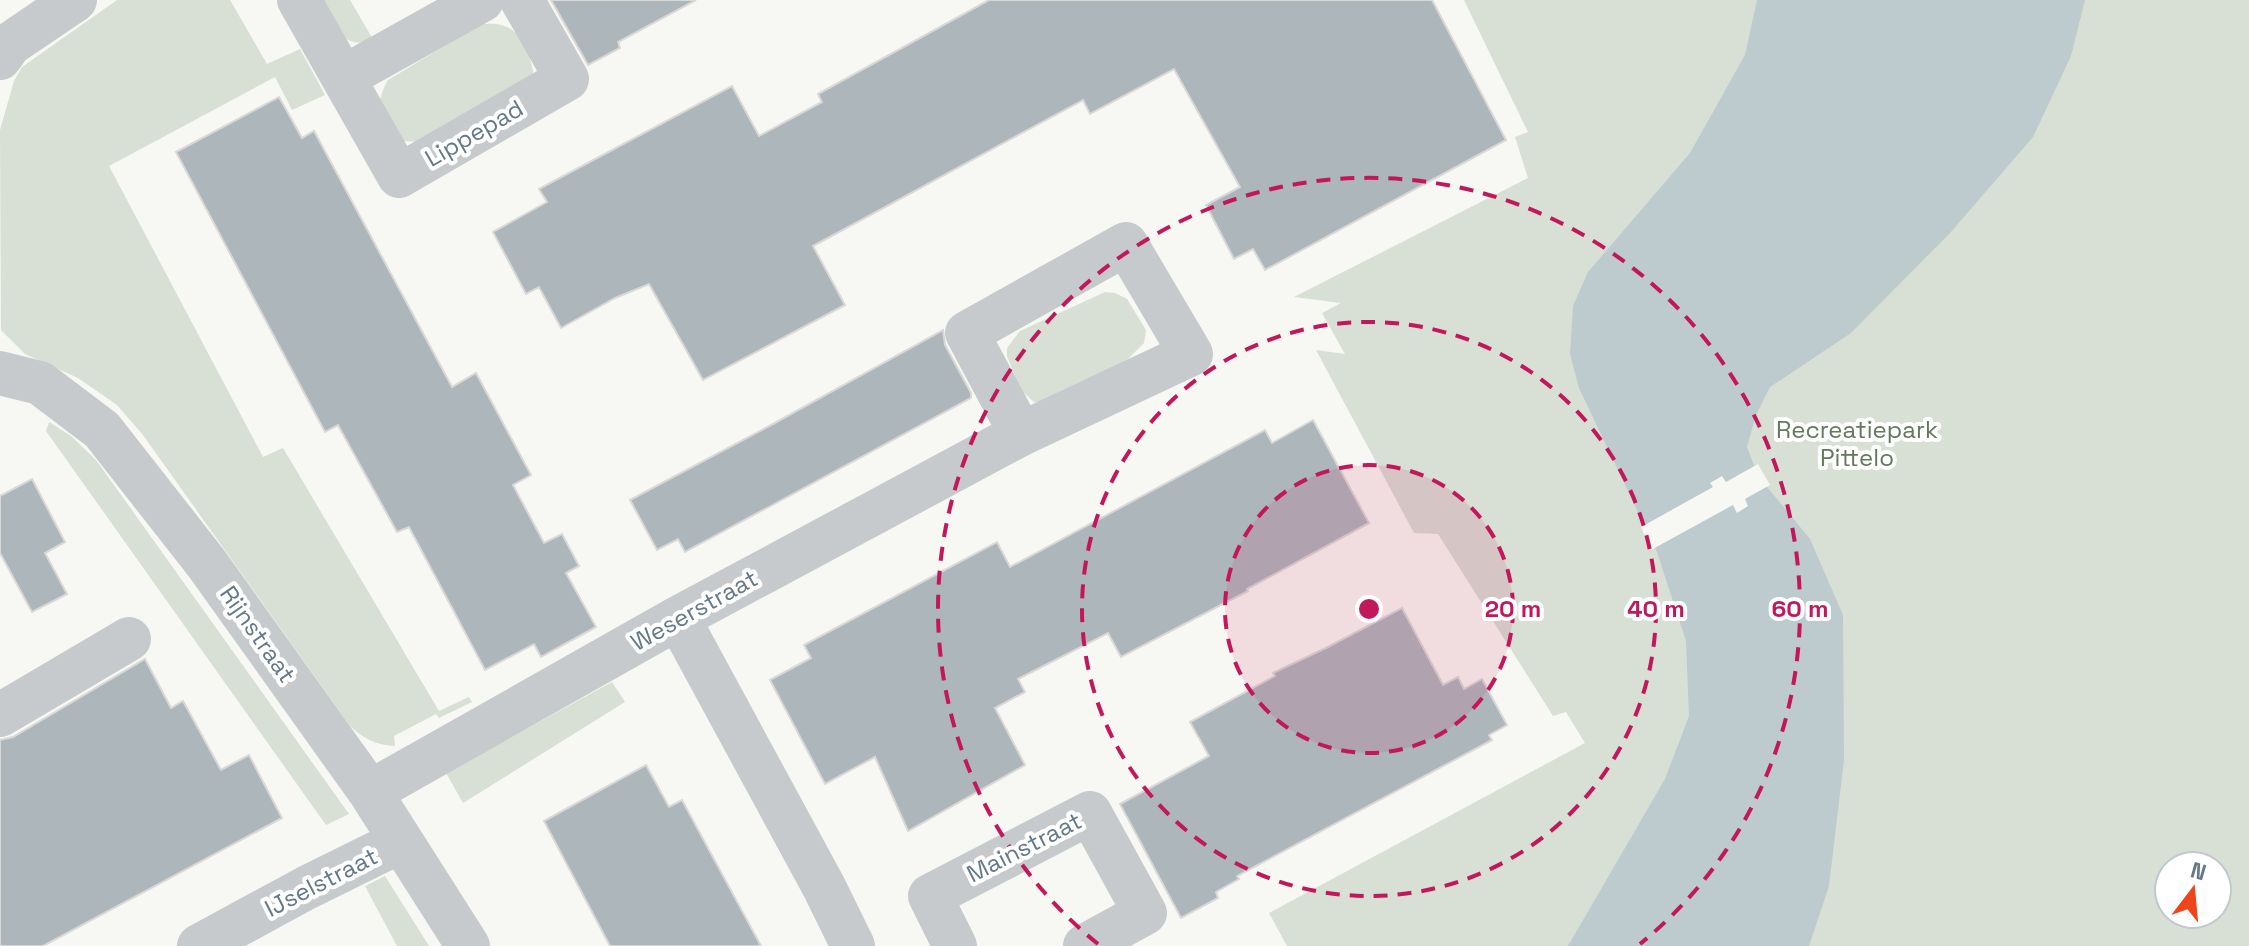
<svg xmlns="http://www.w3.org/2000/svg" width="2249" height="946" font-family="'Space Grotesk',sans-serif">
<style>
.green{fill:#d8dfd4;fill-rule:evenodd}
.water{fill:#bdcace}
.pier{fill:#f7f7f3}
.building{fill:#adb6bb;stroke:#d9d8d6;stroke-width:2}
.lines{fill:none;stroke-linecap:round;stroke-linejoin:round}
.street{stroke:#c6cacd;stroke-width:44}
.ring{fill:none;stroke:#c2185b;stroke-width:4;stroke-dasharray:14 10}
.labels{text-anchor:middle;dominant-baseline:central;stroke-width:8;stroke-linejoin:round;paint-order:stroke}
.street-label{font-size:24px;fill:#647887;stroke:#fff}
.park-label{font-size:24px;fill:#65785f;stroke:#fff}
.centre{fill:#c2185b;stroke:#fff;stroke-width:4}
.ring-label{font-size:24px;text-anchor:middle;font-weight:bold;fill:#c2185b;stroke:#fff;stroke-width:8;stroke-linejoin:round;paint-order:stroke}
</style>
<rect width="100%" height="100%" fill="#f7f7f3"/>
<path class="green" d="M117,0H230L267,64L300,49L325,95L292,110L275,77L109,166L263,457L283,448L439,711L469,697L472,702L439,718L436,714L394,736L395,746C376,745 364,739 350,726L143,435L117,405L78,378L25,354L1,330L0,130L14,81L22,67Z
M319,0H350L374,41C339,49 334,26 319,0Z
M1464,0H2249V946H1287L1269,913L1585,743L1566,712L1553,716L1438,534L1414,533L1316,350L1345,354L1322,313L1341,303L1294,297L1528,178L1515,137L1528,132ZM2169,866H2217V914H2169Z
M481,24C487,24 495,23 501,25C523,30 532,59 534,79L419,142L402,141C385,115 371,110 388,80Z
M1105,292L1115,293L1127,299L1146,330L1144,343L1124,363L1048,403L1034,402L1020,389L1007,356V348L1020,331Z
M49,422L71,436L96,460L349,814L326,825L46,431Z
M612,682L625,702L463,803L446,773Z
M385,876L429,946H397L365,886Z"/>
<path class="water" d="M1757,0H2085L2071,56L2033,137L1950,233L1851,333L1770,387L1756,415L1747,447L1753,463L1763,482L1810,539L1843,615L1844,760L1829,886L1809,946H1568L1665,779L1689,716L1686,641L1657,552L1579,388L1570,354L1573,306L1588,272L1690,153L1745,55Z"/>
<path class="pier" d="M1758,464L1770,485L1745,499L1748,506L1737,513L1733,505L1651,550L1641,527L1713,487L1710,483L1722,476L1726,482Z"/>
<path class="building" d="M551,0H696L618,42L620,48L588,65Z
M989,0H1432L1506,140L1265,270L1253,249L1234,259L1206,205L1240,187L1174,69L1090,114L1083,100L813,246L845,305L703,380L649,284L615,298L561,328L539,287L526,294L493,232L547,202L539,189L732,86L759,136L822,102L818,94Z
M279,97L302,138L314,131L452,387L476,373L531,475L513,485L544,543L562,534L579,566L566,573L596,627L541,657L534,644L485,670L409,527L397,532L338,425L325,432L176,152Z
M943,330L945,345L971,393V398L685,552L678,539L657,550L630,500L773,424Z
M1313,420L1369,523L1247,589L1248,591L1121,657L1108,633L1018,679L1025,692L995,708L1025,765L908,831L875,757L825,784L770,680L811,658L804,645L997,542L1010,567L1265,430L1272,443Z
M32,479L65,542L45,553L67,594L32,612L0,553V496Z
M1402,608L1443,685L1458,677L1464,689L1482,679L1507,725L1489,735L1492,740L1237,876L1239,879L1216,892L1218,898L1181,918L1120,804L1209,756L1190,722L1275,676L1273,673L1326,648Z
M145,659L171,708L183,701L221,770L249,755L282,818L43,946H0V740L13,737Z
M646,765L669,807L682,800L761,946H610L544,821Z"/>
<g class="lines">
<path class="street" d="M299,0L399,176L567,79L522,0
M0,58L10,44L75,0
M344,77L482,0
M0,373L40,383L102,430L207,564L370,792L468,946
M678,618L824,887L853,946
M0,715L129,639
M370,792L678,618L1021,434L1191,354L1126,244L967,333L1021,434
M199,946L306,888L401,841
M955,946L930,896L1090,813L1145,913L1085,946"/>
</g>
<circle cx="1369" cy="609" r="144" fill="#c2185b" fill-opacity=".12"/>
<g class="ring">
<circle cx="1369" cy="609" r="144"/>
<circle cx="1369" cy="609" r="287"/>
<path d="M1098 944A431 431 0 1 1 1640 944"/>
</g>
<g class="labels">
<g class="street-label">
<text transform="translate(474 133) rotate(-30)">Lippepad</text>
<text transform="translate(694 610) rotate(-29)">Weserstraat</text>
<text transform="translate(258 634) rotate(55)">Rijnstraat</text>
<text transform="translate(1024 847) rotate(-27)">Mainstraat</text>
<text transform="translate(321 882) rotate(-27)">IJselstraat</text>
</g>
<g class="park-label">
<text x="1857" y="429">Recreatiepark<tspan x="1857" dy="28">Pittelo</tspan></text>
</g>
</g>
<circle cx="1369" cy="609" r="12" class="centre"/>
<g class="ring-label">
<text x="1513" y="617">20 m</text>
<text x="1656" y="617">40 m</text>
<text x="1800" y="617">60 m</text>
</g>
<g transform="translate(2193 890) rotate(16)"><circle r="38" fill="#ffffff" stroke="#c1c9cf" stroke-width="2"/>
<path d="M0-6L14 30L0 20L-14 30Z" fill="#ee461c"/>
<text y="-12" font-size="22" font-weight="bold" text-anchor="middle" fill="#647887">N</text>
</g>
</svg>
